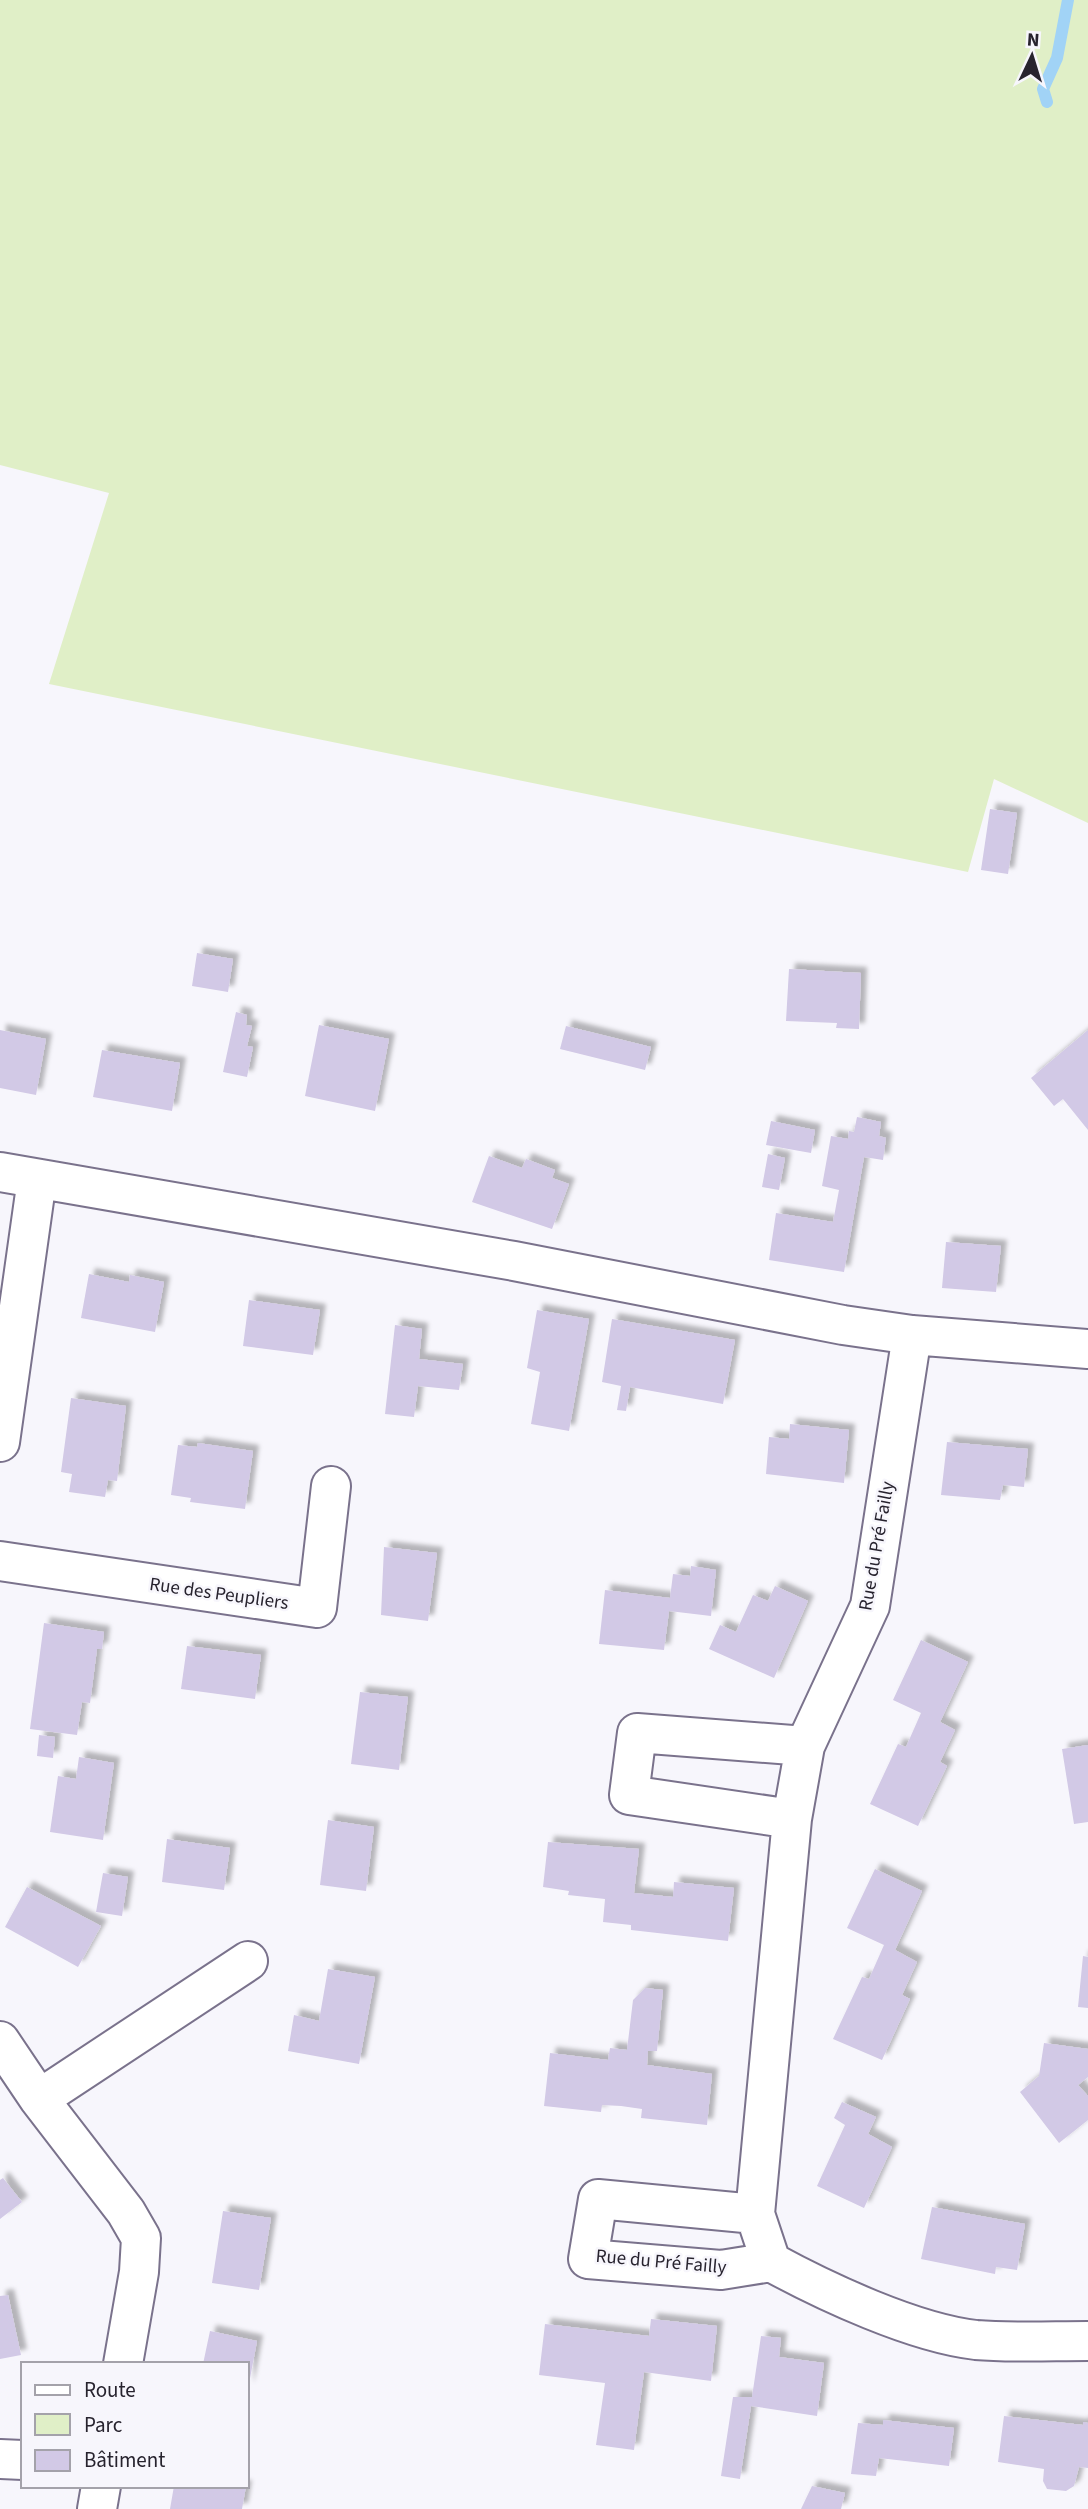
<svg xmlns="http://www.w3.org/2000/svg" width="1088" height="2509" font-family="'Source Sans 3',sans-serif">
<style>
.green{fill:#e0efc7}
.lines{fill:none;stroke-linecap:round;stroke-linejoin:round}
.stream{stroke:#a1d3f6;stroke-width:12}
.building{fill:#d2c9e6;filter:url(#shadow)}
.minor-casing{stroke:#7a728c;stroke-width:42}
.minor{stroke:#fff;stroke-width:38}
.labels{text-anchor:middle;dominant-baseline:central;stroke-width:5;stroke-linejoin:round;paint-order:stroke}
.street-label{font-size:19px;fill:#27232e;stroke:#f7f6fc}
</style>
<defs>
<filter id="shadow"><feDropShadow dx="6" dy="-6" stdDeviation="2" flood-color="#0004"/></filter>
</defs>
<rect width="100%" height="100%" fill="#f7f6fc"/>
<path class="green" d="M0,0H1088V823L994,779L968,872L49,684L109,493L0,465Z"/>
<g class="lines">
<path class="stream" d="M1047,102L1043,89L1057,58L1068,0"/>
</g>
<path class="building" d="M990,809L1017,813L1008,874L981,870Z
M197,953L233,959L228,992L192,986Z
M789,969L861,973L859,1029L836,1028L837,1023L786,1021Z
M236,1012L247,1015L246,1025L252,1026L247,1046L253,1047L247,1077L223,1072Z
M319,1025L389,1039L375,1111L305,1096Z
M566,1026L651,1047L645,1070L560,1049Z
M0,1030L46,1039L36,1095L0,1088Z
M1088,1030V1130L1063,1099L1054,1106L1031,1078Z
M102,1050L180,1063L172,1111L93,1097Z
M857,1117L881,1122L879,1136L886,1138L883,1160L864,1157L844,1272L769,1260L776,1213L833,1222L839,1190L822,1186L831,1136L848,1139L849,1131L854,1132Z
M771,1121L815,1130L811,1153L766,1145Z
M768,1154L785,1158L779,1190L762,1187Z
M489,1156L522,1168L526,1159L555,1170L552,1178L569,1184L552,1229L472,1202Z
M946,1242L1001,1246L996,1292L942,1288Z
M89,1274L129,1282L130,1275L164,1282L155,1332L81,1318Z
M249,1300L320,1310L313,1355L243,1346Z
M537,1310L589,1319L569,1431L531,1424L540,1372L527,1368Z
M612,1319L735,1340L723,1404L630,1387L626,1411L617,1410L621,1386L602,1382Z
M395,1325L422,1329L419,1359L463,1364L459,1390L418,1386L414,1417L385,1414Z
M71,1398L126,1406L117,1481L108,1480L105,1497L69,1492L72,1474L61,1472Z
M790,1424L849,1430L844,1483L766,1474L769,1437L789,1439Z
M947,1442L1028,1449L1024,1487L1003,1485L1000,1500L941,1495Z
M198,1443L253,1451L245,1509L190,1502L191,1498L171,1495L178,1445L197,1447Z
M384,1547L437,1553L428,1621L381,1615Z
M691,1566L716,1570L711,1616L669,1611L664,1650L599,1644L605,1590L670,1598L673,1574L690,1576Z
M775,1586L808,1601L774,1678L709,1649L720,1625L736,1632L753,1595L768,1601Z
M44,1623L104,1632L102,1649H97L90,1703L82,1702L77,1735L30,1729Z
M921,1640L968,1662L940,1722L955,1730L940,1762L947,1766L918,1826L870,1804L898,1744L906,1747L921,1713L893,1700Z
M187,1646L261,1655L255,1699L181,1689Z
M360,1692L408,1697L399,1770L351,1764Z
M39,1735L55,1737L53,1758L37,1756Z
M1088,1745V1822L1074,1824L1062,1749Z
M79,1757L114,1763L103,1840L50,1832L58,1776L76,1779Z
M328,1820L374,1827L366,1891L320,1885Z
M167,1839L230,1848L224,1890L162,1882Z
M548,1842L639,1849L634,1893L673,1897L674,1882L734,1888L728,1941L631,1930V1925L603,1922L605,1899L568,1895L569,1891L543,1887Z
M875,1869L922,1891L895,1950L917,1962L902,1995L910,1999L882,2060L833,2039L862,1977L869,1979L884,1945L847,1928Z
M103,1873L128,1877L122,1916L96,1912Z
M27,1887L101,1926L78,1967L5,1927Z
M1083,1956L1088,1957V2008L1078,2007Z
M328,1969L375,1977L359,2064L288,2051L294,2015L319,2021Z
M645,1988L663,1990L657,2051H648L647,2065L712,2074L707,2125L641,2118L642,2109L621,2106L602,2105L601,2112L544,2106L550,2053L608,2060L610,2048L627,2050L633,2000Z
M1044,2043L1088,2049V2077L1078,2085L1088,2096V2120L1059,2143L1020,2092L1039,2076Z
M842,2102L876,2117L868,2134L892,2147L864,2208L817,2186L845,2125L834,2118Z
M3,2178L22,2202L0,2219V2180Z
M932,2207L1025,2224L1017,2270L996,2267L995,2274L921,2259Z
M223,2211L271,2218L259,2290L212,2283Z
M8,2295L21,2355L0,2359V2296Z
M651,2319L717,2326L711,2381L644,2372L634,2450L596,2445L605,2383L539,2375L545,2324L649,2336Z
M210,2331L257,2341L248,2389L247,2364H203Z
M761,2336L781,2338L779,2357L824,2363L817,2416L751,2406L740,2479L721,2476L733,2397H752Z
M1004,2416L1083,2425V2422L1088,2423V2468L1079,2467L1074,2486L1066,2491L1047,2489L1043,2481L1044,2469L998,2462Z
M883,2420L954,2428L949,2466L879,2458L876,2476L851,2474L858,2423L883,2425Z
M174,2486H246L242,2509H170Z
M812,2486L845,2493L841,2509H801Z"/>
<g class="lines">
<defs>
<path id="minor" d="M0,1172L514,1261L843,1325L912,1335L1088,1349
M0,1442L37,1179
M0,1561L317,1608L331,1486
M792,1819L629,1795L637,1733L805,1746
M0,2041L39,2099L126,2212L141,2238L139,2272L123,2364
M39,2099L248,1961
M755,2214L598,2199L588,2259L721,2270L771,2262
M771,2262L755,2214L792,1819L805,1746L870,1606L912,1335
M771,2262C826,2292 914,2333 976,2340C1012,2343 1051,2341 1088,2341
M0,2459L23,2460
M97,2509L101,2486"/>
</defs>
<use href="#minor" class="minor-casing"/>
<use href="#minor" class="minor"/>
</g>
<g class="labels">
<g class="street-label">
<text transform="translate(877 1546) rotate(-80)">Rue du Pré Failly</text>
<text transform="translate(219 1594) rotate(8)">Rue des Peupliers</text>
<text transform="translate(661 2262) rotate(5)">Rue du Pré Failly</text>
</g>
</g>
<rect x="21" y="2362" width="228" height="126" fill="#f7f6fc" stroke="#a4a2aa" stroke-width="2"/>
<rect x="35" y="2385" width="35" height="10" fill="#ffffff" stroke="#a4a2aa" stroke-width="2"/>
<text x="84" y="2397" font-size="21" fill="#27232e">Route</text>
<rect x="35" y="2414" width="35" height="21" fill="#e0efc7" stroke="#a4a2aa" stroke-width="2"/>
<text x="84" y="2432" font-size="21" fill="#27232e">Parc</text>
<rect x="35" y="2450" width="35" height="21" fill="#d2c9e6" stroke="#a4a2aa" stroke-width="2"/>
<text x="84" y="2467" font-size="21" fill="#27232e">Bâtiment</text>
<g transform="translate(1032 56) rotate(4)" stroke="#f7f6fc" stroke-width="5" paint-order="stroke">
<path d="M0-5L12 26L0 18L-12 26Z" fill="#27232e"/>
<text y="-10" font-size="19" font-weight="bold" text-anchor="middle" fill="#27232e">N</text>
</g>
</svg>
